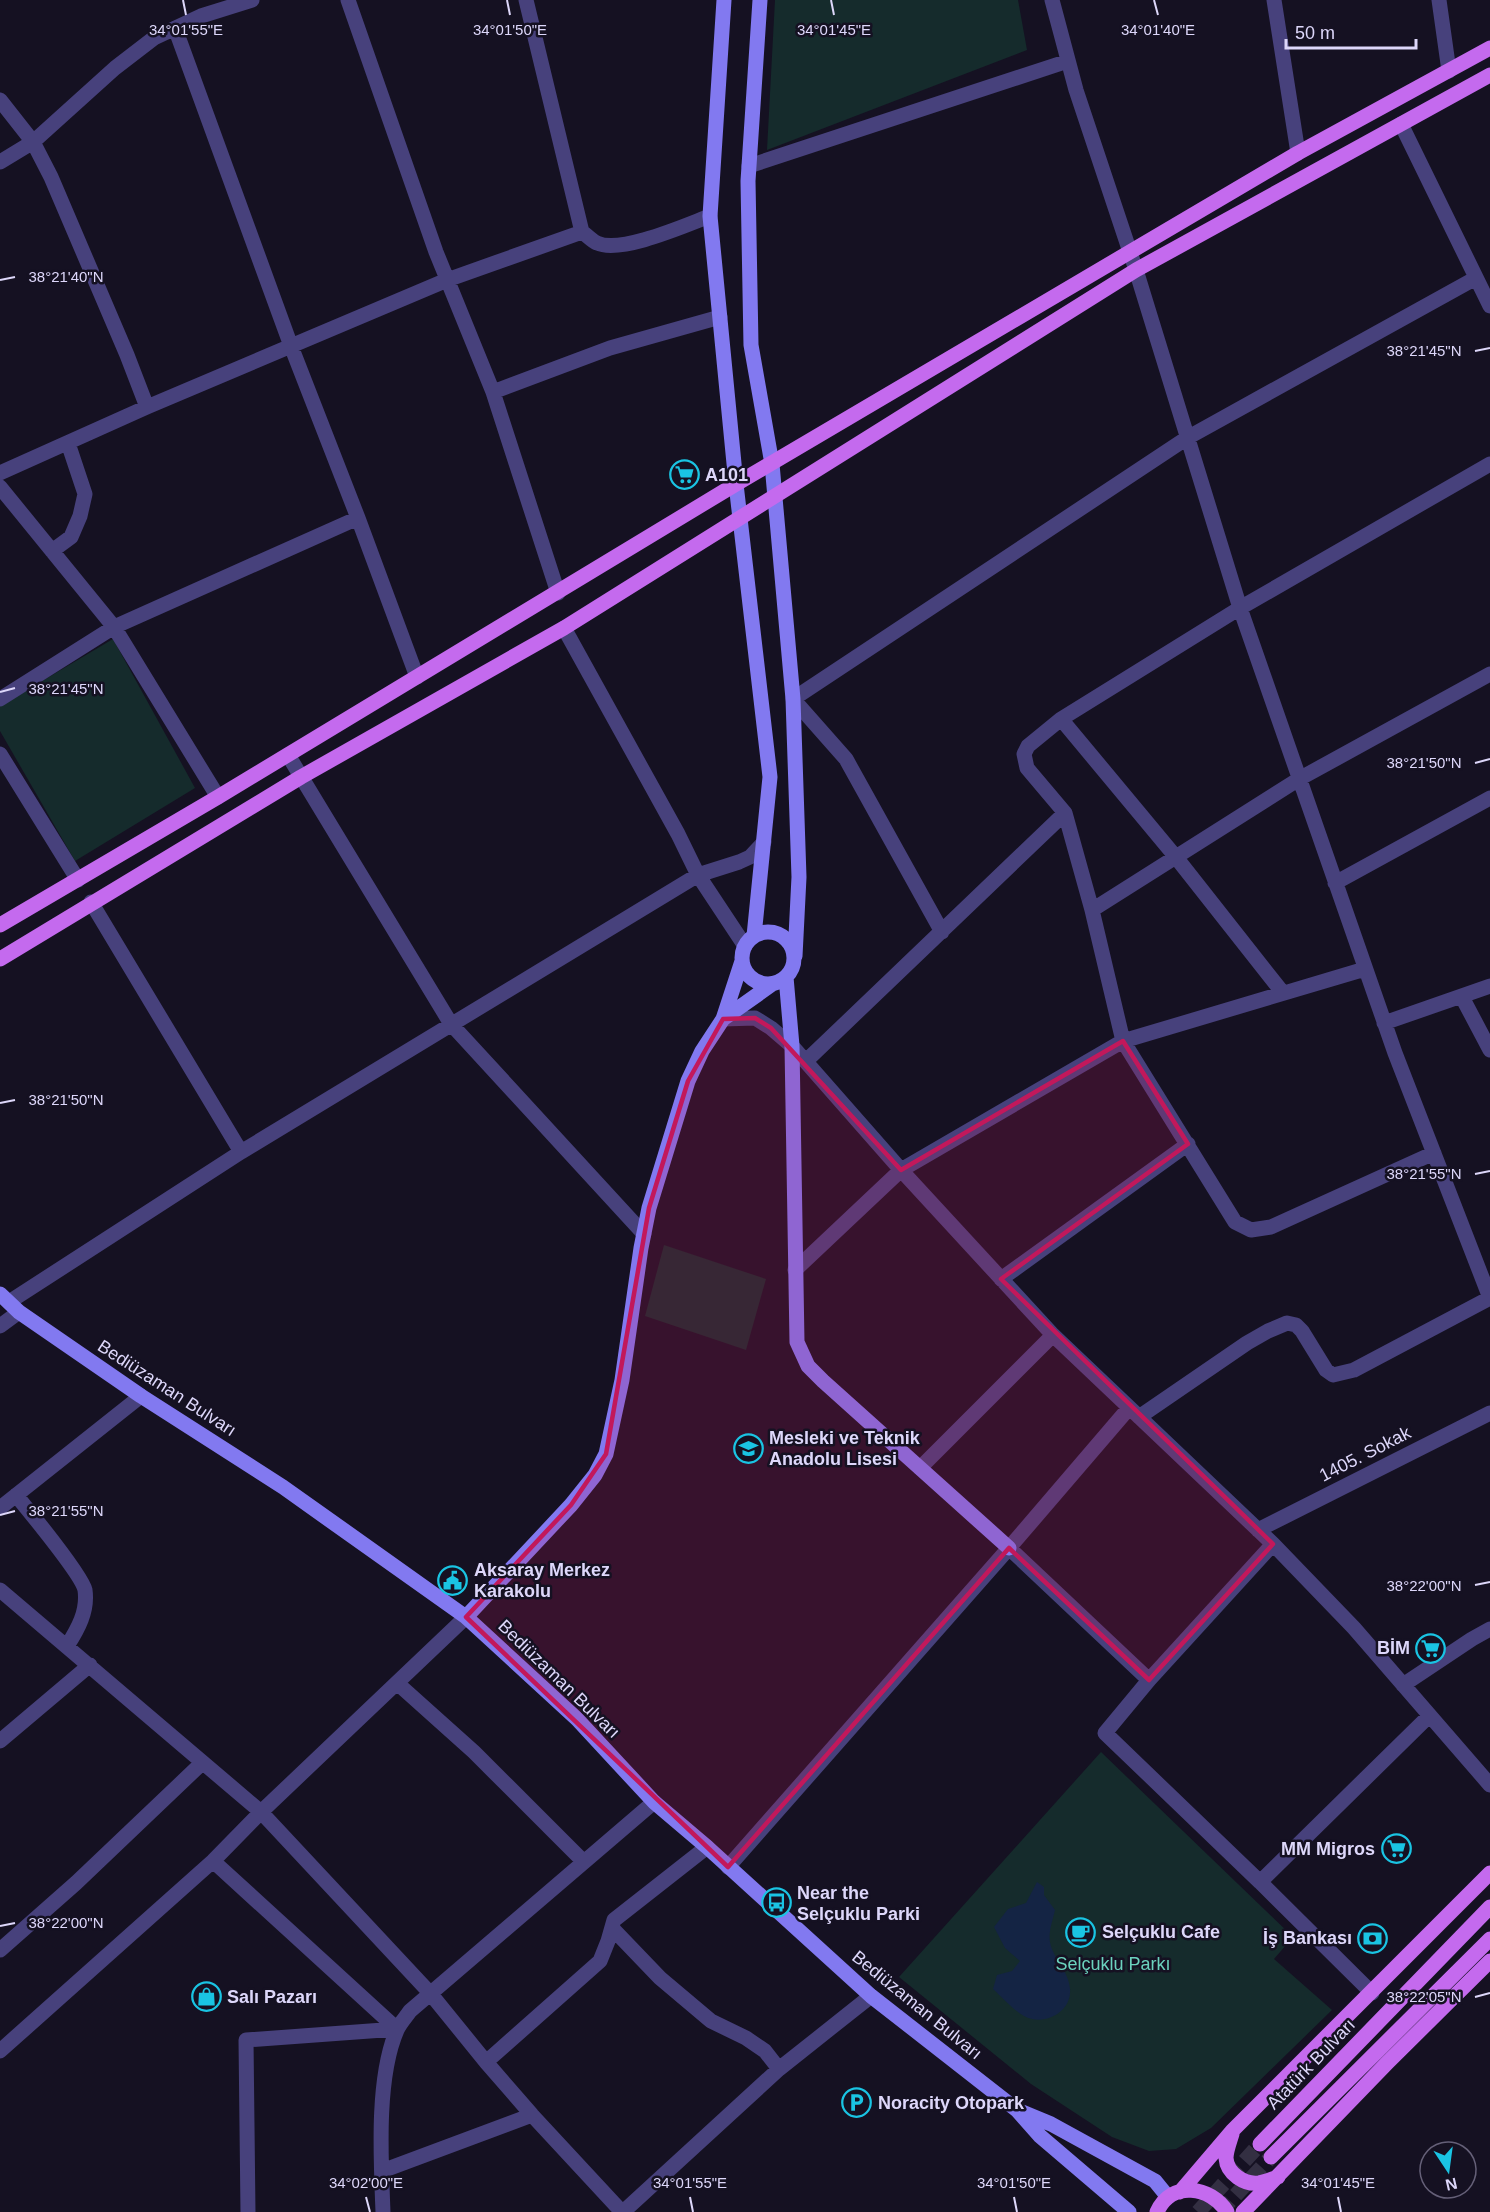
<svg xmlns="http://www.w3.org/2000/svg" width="1490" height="2212" font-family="Helvetica,sans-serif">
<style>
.green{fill:#152b2c}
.water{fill:#142444}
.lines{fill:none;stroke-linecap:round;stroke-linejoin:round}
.primary-tunnel{stroke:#332f42;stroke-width:15;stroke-dasharray:15 8;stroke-linecap:butt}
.street{stroke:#47417c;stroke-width:15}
.secondary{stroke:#8279f0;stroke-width:15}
.primary{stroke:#c46aee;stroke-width:15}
.marked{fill:#c2185b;fill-opacity:0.2;stroke:#c2185b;stroke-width:4.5;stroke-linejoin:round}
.ticks{fill:none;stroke:#ddd7fa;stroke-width:2}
.labels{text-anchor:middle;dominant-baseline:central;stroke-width:5;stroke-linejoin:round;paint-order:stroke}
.poi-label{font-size:18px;font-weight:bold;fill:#ddd7fa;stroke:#151122;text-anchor:start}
.street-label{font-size:18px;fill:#ddd7fa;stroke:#151122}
.park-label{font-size:18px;fill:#6bd2be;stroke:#151122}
.ticks-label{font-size:15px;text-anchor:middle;fill:#ddd7fa;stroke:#151122;stroke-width:5;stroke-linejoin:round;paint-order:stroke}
</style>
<rect width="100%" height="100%" fill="#151122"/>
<path class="green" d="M775,0H1018L1027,50L767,150Z
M113,639L195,788L75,861L0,731V706Z
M664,1245L766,1279L746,1350L645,1316Z
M1101,1752L1293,1937L1274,1959L1332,2010L1211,2128L1176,2149L1149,2151L1112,2137L1031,2084L899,1977Z"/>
<path class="water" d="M1037,1882L1044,1887V1895L1055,1910C1053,1919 1048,1933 1050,1942C1053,1959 1069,1971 1070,1989C1072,2012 1044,2027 1024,2016C1013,2010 1002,1997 993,1989L997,1975L1012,1971L1020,1961L1005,1948L994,1927L1008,1909L1026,1903Z"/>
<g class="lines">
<path class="primary-tunnel" d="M1198,2212L1260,2144
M1220,2212L1271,2157"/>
<path class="street" d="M348,0L436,252L493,392L558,593
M526,0L582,232C587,235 592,241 597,243C621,254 686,225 710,216
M1052,0L1076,90L1136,270L1240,608L1395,1053L1490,1298
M1274,0L1298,153
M1439,0L1449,71
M175,28L291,346L358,518L417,677
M0,100L33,142L51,177L127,355L147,407
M1401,124L1490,306
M0,162L33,142L115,68L154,38L201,16L252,0
M749,166L1068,61
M493,392L610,348L720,317
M0,473L147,407L447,280L582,232
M0,487L114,627L218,797
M52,551L71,537L80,516L85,494L68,443
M564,628L678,834L698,875L745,946
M0,699L114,627L358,518
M1061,719L1175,856L1283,993
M0,754L78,880
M288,755L451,1024L644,1234
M1335,883L1490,798
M91,902L241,1152
M1092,910L1065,813L1027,768L1024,754L1028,746L1061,719L1240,608L1490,464
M942,932L846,759L793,699L1187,438L1476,278
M1462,997L1490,1050
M723,1019L755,1018L771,1028L792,1046L901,1170L1053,1335L1273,1544L1354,1628L1490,1785
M1384,1023L1490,986
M806,1061L1065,813
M1434,1153L1271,1227L1251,1230L1235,1222L1123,1041L1092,910L1299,779L1490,674
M795,1270L901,1170L1123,1041L1365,969
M1001,1279L1188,1144
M9,1302L241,1152L698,875L739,862L750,857L764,842
M0,1326L19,1312
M1139,1417L1247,1343L1268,1331L1287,1323L1296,1325L1302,1331L1326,1370L1333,1375L1354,1370L1490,1298
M920,1468L1053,1335
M16,1495C29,1511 82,1575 85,1590C88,1611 78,1629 67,1646
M0,1508L141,1396
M1258,1530L1490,1413
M1009,1548L1149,1680
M0,1590L261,1812L430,1993L486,2062L600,1961L608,1941L614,1920L707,1847
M397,1683L474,1752L584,1862
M1403,1685L1472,1639L1490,1629
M0,1741L90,1665
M213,1861L397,2029
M728,1867L1009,1548L1129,1408
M1260,1882L1105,1733L1149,1680L1273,1544
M612,1928L660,1978L711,2021L746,2038L765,2051L779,2069
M0,1950L76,1883L202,1763
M1372,1993L1260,1882L1429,1716
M0,2051L213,1861L261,1812L466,1617
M486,2062L532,2115L622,2212
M382,2171L532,2115
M248,2212L246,2040L397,2029
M383,2212C381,2160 376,2078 397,2030C400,2023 406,2017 410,2011L654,1802
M623,2212L779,2069L871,1996"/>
<path class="secondary" d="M724,0L710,216L736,484L770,777L754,936
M760,0L748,181L751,345L772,464L793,699L799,877L795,956
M742 958a26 26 0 1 1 52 0a26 26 0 1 1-52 0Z
M786,977L792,1046L797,1342L808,1366L823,1381L1009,1548
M723,1019L771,985
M0,1294L19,1312L141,1396L283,1487L466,1617L577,1719L654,1802L707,1847L871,1996L1017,2110L1040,2136L1129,2212
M466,1617L571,1505L595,1475L606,1454L622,1380L641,1248L649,1208L688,1081L702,1051L723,1019L742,961
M1022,2112L1051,2124L1155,2181L1168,2197"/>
<path class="primary" d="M0,925L218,797L736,484L1298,153L1490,48
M0,959L301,777L564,628L1136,270L1490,75
M1232,2134C1230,2141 1226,2151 1226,2158C1227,2174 1245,2185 1259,2183C1265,2182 1272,2179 1278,2177
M1260,2144L1490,1907
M1271,2157L1490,1939
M1180,2192L1232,2131L1490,1873
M1157,2212C1171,2180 1211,2186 1227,2212
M1243,2212L1387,2063L1490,1961"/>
</g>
<path class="marked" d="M755,1018L771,1028L901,1170L1123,1041L1188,1144L1001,1279L1273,1544L1149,1680L1009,1548L728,1867L466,1617L571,1505L606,1454L649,1208L688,1081L723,1019Z"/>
<path class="ticks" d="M183,0L186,15M507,0L510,15M831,0L834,15M1154,0L1158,15M0,280L15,277M1475,351L1490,348M0,692L15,688M1475,763L1490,759M0,1103L15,1100M1475,1174L1490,1171M0,1515L15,1511M1475,1585L1490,1582M0,1926L15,1923M1475,1997L1490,1993M366,2197L370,2212M690,2197L693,2212M1014,2197L1017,2212M1338,2197L1341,2212"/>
<defs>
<symbol id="supermarket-ring" viewBox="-11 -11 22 22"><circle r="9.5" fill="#151122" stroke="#1ac4e3" stroke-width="1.5"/><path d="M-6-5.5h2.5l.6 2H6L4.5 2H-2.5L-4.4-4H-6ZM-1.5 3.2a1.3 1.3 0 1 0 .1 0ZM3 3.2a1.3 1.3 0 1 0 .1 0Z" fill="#1ac4e3"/></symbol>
<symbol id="university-ring" viewBox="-11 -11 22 22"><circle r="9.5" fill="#151122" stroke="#1ac4e3" stroke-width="1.5"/><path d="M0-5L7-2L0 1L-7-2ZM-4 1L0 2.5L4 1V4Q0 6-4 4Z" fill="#1ac4e3"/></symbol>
<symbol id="civic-ring" viewBox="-11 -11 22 22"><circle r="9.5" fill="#151122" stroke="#1ac4e3" stroke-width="1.5"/><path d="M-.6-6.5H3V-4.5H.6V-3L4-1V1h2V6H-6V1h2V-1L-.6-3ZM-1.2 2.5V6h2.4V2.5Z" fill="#1ac4e3"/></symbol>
<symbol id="bus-ring" viewBox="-11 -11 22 22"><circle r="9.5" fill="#151122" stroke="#1ac4e3" stroke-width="1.5"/><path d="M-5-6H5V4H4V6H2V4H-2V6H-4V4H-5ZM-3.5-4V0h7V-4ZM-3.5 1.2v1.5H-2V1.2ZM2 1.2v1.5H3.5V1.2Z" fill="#1ac4e3"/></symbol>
<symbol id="cafe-ring" viewBox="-11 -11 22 22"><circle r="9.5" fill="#151122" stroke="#1ac4e3" stroke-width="1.5"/><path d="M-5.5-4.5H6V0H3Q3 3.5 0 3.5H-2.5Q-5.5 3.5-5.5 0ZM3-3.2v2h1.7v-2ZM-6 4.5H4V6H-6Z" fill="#1ac4e3"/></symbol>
<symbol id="bank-ring" viewBox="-11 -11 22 22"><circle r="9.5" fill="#151122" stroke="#1ac4e3" stroke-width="1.5"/><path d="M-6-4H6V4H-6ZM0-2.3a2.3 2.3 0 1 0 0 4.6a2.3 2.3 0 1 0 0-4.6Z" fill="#1ac4e3"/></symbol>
<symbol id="shop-ring" viewBox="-11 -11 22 22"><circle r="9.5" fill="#151122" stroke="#1ac4e3" stroke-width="1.5"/><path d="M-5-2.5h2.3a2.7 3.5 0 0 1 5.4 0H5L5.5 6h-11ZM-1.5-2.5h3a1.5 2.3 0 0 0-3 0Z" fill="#1ac4e3"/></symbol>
<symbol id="parking-ring" viewBox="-11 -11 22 22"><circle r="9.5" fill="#151122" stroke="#1ac4e3" stroke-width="1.5"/><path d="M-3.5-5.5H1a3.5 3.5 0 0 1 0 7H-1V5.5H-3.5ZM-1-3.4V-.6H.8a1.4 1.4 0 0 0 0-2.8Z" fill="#1ac4e3"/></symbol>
</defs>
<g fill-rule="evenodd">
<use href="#supermarket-ring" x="668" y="458" width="33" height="33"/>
<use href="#university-ring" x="732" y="1432" width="33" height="33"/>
<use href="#civic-ring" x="436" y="1564" width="33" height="33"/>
<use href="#supermarket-ring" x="1414" y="1632" width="33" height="33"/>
<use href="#supermarket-ring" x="1380" y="1832" width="33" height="33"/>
<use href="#bus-ring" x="760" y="1886" width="33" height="33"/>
<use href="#cafe-ring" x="1064" y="1916" width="33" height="33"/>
<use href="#bank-ring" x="1356" y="1922" width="33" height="33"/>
<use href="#shop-ring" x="190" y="1980" width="33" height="33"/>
<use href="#parking-ring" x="840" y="2086" width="33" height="33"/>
</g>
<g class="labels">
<g class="poi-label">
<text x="705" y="475">A101</text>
<text x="769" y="1438">Mesleki ve Teknik<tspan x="769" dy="21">Anadolu Lisesi</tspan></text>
<text x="474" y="1570">Aksaray Merkez<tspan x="474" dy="21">Karakolu</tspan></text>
<text x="1410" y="1648" text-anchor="end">BİM</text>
<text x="1375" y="1849" text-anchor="end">MM Migros</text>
<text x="797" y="1893">Near the<tspan x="797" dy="21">Selçuklu Parki</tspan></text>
<text x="1102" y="1932">Selçuklu Cafe</text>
<text x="1352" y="1938" text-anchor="end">İş Bankası</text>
<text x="227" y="1997">Salı Pazarı</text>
<text x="878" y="2103">Noracity Otopark</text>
</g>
<g class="street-label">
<text transform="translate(167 1388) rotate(33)">Bediüzaman Bulvarı</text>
<text transform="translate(1365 1454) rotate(-27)">1405. Sokak</text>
<text transform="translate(559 1679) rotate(44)">Bediüzaman Bulvarı</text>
<text transform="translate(917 2005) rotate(39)">Bediüzaman Bulvarı</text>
<text transform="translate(1311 2064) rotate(-46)">Atatürk Bulvarı</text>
</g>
<g class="park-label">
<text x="1113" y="1964">Selçuklu Parkı</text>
</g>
</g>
<g class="ticks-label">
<text x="186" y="35">34°01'55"E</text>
<text x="510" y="35">34°01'50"E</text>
<text x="834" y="35">34°01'45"E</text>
<text x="1158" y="35">34°01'40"E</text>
<text x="66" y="282">38°21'40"N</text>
<text x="1424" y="356">38°21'45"N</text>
<text x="66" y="694">38°21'45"N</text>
<text x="1424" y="768">38°21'50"N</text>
<text x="66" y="1105">38°21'50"N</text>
<text x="1424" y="1179">38°21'55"N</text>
<text x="66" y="1516">38°21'55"N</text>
<text x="1424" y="1591">38°22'00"N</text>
<text x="66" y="1928">38°22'00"N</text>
<text x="1424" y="2002">38°22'05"N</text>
<text x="366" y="2188">34°02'00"E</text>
<text x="690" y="2188">34°01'55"E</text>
<text x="1014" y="2188">34°01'50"E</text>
<text x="1338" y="2188">34°01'45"E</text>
</g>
<g transform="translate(1448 2170) rotate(167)"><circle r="28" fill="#151122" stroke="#656078" stroke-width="1.5"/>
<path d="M0-4.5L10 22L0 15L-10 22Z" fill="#1ac4e3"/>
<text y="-9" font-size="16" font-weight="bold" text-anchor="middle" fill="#ddd7fa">N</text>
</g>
<path d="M1286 39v9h130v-9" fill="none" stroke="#ddd7fa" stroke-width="3"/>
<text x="1295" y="39" font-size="18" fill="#ddd7fa" stroke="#151122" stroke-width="4.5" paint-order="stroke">50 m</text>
</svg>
